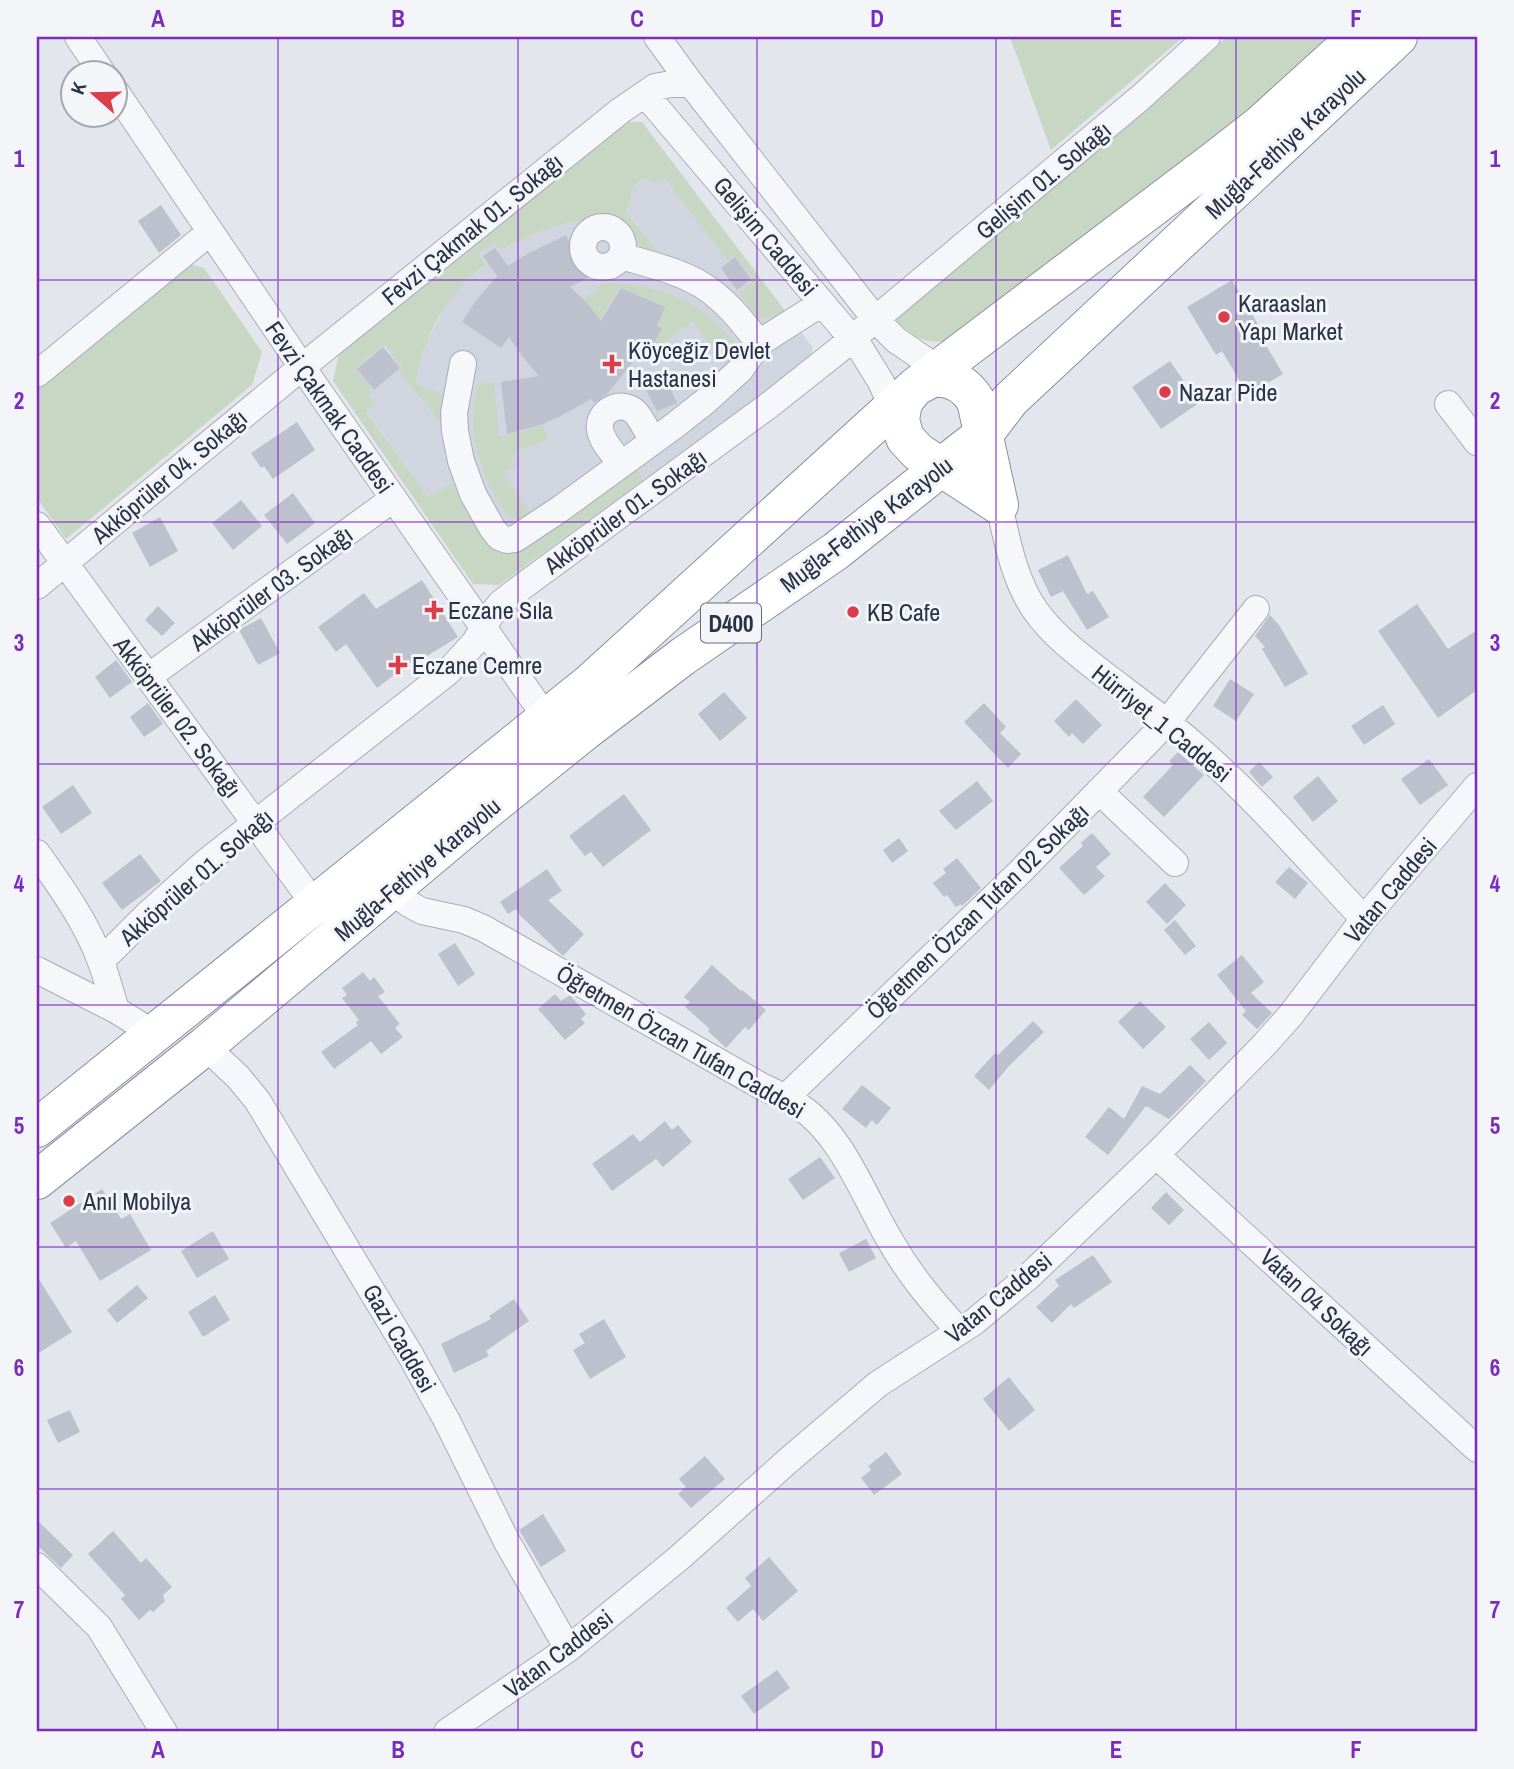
<svg xmlns="http://www.w3.org/2000/svg" width="1514" height="1769" font-family="'Archivo Narrow',sans-serif">
<style>
.built{fill:#d1d5df}
.green{fill:#c7d7c3}
.building{fill:#bcc1cd}
.lines{fill:none;stroke-linecap:round;stroke-linejoin:round}
.minor-casing{stroke:#a7acb7;stroke-width:28}
.highway-casing{stroke:#8992a4;stroke-width:40}
.minor{stroke:#f6f7fa;stroke-width:26}
.highway{stroke:#fff;stroke-width:38}
.grid{fill:none;stroke:#7b2cbf;stroke-width:2;stroke-opacity:0.55}
.poi-dot{fill:#db3e4b;stroke:#f3f5f9;stroke-width:2.5}
.labels{text-anchor:middle;dominant-baseline:central;stroke-width:6;stroke-linejoin:round;paint-order:stroke}
.shield{fill:#f3f5f9;stroke:#666c7c;stroke-width:2}
.shield-label{font-size:23px;font-weight:bold;fill:#293246}
.street-label{font-size:24px;fill:#293246;stroke:#f3f5f9}
.poi-label{font-size:24px;fill:#293246;stroke:#f3f5f9;text-anchor:start}
.neatline{fill:none;stroke:#7b2cbf;stroke-width:2.5}
.grid-label{font-size:23px;text-anchor:middle;font-weight:bold;fill:#7b2cbf}
</style>
<rect width="100%" height="100%" fill="#e3e6ec"/>
<path class="built" d="M663,177L728,260L735,255L754,280L786,312L813,348L810,360L644,480L635,468L528,547L519,552L510,553L503,552L483,535L468,512L452,484L429,497L366,411L368,396L354,368L383,345L402,368L400,371L443,427L416,384L419,368L426,343L447,302L458,289L485,265L478,254L496,241L503,250L529,235L563,223L584,219L613,216L623,219L628,227L660,255L626,212L629,208L630,193L634,187L644,179L650,180Z"/>
<path class="green" d="M1010,37H1183L1051,150Z
M1226,37H1336L1240,121L947,341C920,344 914,336 895,319L1214,50Z
M627,122H642L786,312L759,319L739,292L754,280L735,256L728,261L664,178L654,183L650,180L644,179C623,192 636,198 626,212L661,256L634,248C630,240 631,224 622,219C616,215 607,216 600,217C563,221 535,232 502,250L495,242L479,254L485,265C445,297 424,333 416,384L445,395L444,428L399,371L402,368L384,345L355,368L373,392L368,396L375,404L366,412L429,497L452,483C462,501 486,549 507,553C515,554 521,551 528,547L635,467L644,480L499,585L473,584L333,381L340,349Z
M189,264L204,268L262,352L252,385L66,539L37,498V388Z
M601,284C632,281 668,290 695,306C704,312 712,319 720,327C728,334 737,342 739,353L730,369L692,321L662,345L655,342L663,327L658,325L665,307L620,287L589,337C591,323 595,312 585,300L587,296L594,293Z
M494,383L499,437L543,425L548,440L515,452L512,460L514,466L503,473L533,517C528,519 523,522 518,520C496,513 476,455 474,434C472,417 475,401 478,384Z"/>
<path class="building" d="M161,205L181,235L159,253L138,221Z
M566,235L588,278L570,287L587,303L601,321L621,288L665,307L657,326L662,328L651,349L646,346L607,394L594,403L591,399L561,416L543,424L507,434L501,382L539,376L522,356L509,337L501,348L462,322L475,302L497,276L483,256L495,248L508,266L529,253Z
M735,257L751,279L737,290L721,268Z
M1232,280L1260,328L1257,330L1283,374L1248,395L1222,351L1216,355L1187,307Z
M383,347L400,368L374,390L357,369Z
M1170,361L1199,403L1161,429L1132,387Z
M669,375L675,388L671,390L677,403L657,411L644,386Z
M297,422L315,450L273,479L264,466L261,468L251,453Z
M293,493L315,523L287,544L264,515Z
M241,500L262,526L233,550L212,523Z
M160,517L178,551L150,567L132,533Z
M1068,555L1087,594L1093,591L1109,617L1087,630L1063,591L1051,597L1038,570Z
M422,580L458,637L422,659L420,656L377,688L346,644L336,652L318,627L364,593L376,609Z
M1417,604L1448,649L1477,630V690L1438,718L1378,631Z
M158,606L175,623L162,636L145,620Z
M1270,615L1279,625L1308,674L1285,687L1262,649L1265,647L1255,636Z
M261,618L280,653L258,665L239,630Z
M116,660L132,682L110,698L95,677Z
M1230,679L1254,694L1236,721L1213,706Z
M724,692L747,718L720,741L698,714Z
M1076,699L1102,725L1083,744L1072,733L1069,737L1054,721Z
M148,703L163,724L144,737L130,717Z
M984,703L1006,727L1000,733L1021,754L1008,768L964,722Z
M1383,705L1395,724L1364,745L1351,726Z
M1178,752L1204,775L1164,817L1143,797L1173,765L1169,761Z
M1429,759L1448,785L1420,805L1401,779Z
M1259,762L1273,777L1262,787L1249,772Z
M1318,776L1338,801L1313,822L1293,797Z
M977,781L993,801L956,830L939,811Z
M73,785L92,813L61,834L42,807Z
M624,794L651,830L603,867L591,852L585,856L569,836Z
M1092,833L1111,854L1096,867L1105,876L1084,895L1059,868L1083,846L1081,843Z
M899,838L908,851L892,863L883,850Z
M140,854L161,881L122,910L102,883Z
M957,858L981,888L962,906L961,904L956,907L947,895L944,897L933,883L946,873L943,869Z
M1289,867L1308,883L1295,899L1275,882Z
M547,869L562,891L548,900L584,934L563,956L523,918H522L516,909L508,914L500,902Z
M1165,883L1186,905L1167,924L1146,902Z
M1175,920L1196,946L1185,955L1164,930Z
M455,943L475,974L458,986L438,954Z
M1242,955L1264,982L1251,993L1272,1013L1257,1029L1242,1015L1246,1011L1217,975Z
M712,965L741,991L742,990L766,1010L749,1030L745,1027L726,1048L708,1031L710,1029L685,1007L690,1002L684,997Z
M363,972L370,981L374,977L385,992L378,996L400,1024L395,1028L403,1037L381,1054L371,1041L334,1069L321,1052L358,1025L356,1022L359,1020L342,998L347,995L342,988Z
M555,994L561,1001L570,995L586,1014L581,1019L585,1023L565,1040L538,1009Z
M1140,1001L1166,1027L1143,1049L1118,1022Z
M1033,1021L1044,1032L1009,1066L989,1090L974,1076L995,1053L998,1055Z
M1209,1022L1227,1043L1209,1060L1190,1039Z
M1190,1065L1206,1081L1169,1119L1146,1106L1108,1155L1085,1137L1109,1107L1124,1119L1142,1086L1160,1094Z
M862,1085L891,1108L877,1125L872,1120L866,1128L842,1109Z
M665,1121L672,1130L678,1125L692,1142L663,1167L656,1159L612,1191L592,1164L633,1134L640,1142Z
M820,1157L835,1178L803,1200L788,1179Z
M102,1189L121,1219L130,1214L151,1250L100,1281L76,1241L66,1248L50,1223Z
M1166,1192L1184,1210L1169,1225L1151,1208Z
M213,1231L229,1259L197,1278L181,1251Z
M866,1239L876,1258L849,1272L839,1253Z
M1093,1255L1112,1282L1074,1308L1071,1304L1052,1323L1036,1307L1059,1286L1055,1280Z
M37,1276L72,1332L37,1354Z
M137,1285L148,1298L117,1323L107,1310Z
M215,1295L230,1320L203,1337L188,1312Z
M514,1299L529,1321L486,1351L489,1356L454,1373L441,1344L491,1319L489,1316Z
M604,1319L626,1357L590,1379L573,1350L585,1343L579,1334Z
M1009,1377L1035,1410L1009,1431L983,1399Z
M70,1410L80,1432L58,1443L47,1420Z
M886,1452L902,1474L874,1495L861,1478L871,1470L868,1466Z
M705,1456L725,1479L691,1508L678,1494L686,1487L679,1479Z
M543,1514L566,1551L541,1567L519,1530Z
M37,1520L73,1555L61,1568L37,1545Z
M113,1531L141,1563L146,1558L172,1587L163,1595L165,1601L153,1612L150,1610L139,1620L121,1599L125,1595L88,1554Z
M769,1557L798,1591L763,1621L753,1609L738,1622L726,1608L751,1586L745,1578Z
M777,1670L790,1688L754,1714L741,1696Z"/>
<g class="lines">
<defs>
<path id="minor" d="M78,37L103,74
M657,37L691,84
M116,92L302,367L547,719
M645,94L860,348L881,382L898,420
M583 247a20 20 0 1 1 40 0a20 20 0 1 1-40 0Z
M621,256C648,264 676,270 700,284C724,298 742,321 759,343
M463,364L454,413L455,431L461,461L473,494L492,528L499,537L507,540L515,539L560,509L674,426L707,400L740,370L759,343L822,303
M37,374L210,232
M1448,404L1477,442
M621,464C614,454 602,442 600,430C597,411 621,399 635,412C642,419 647,432 653,441
M999,505C1007,540 1014,580 1035,610C1051,633 1074,651 1097,669C1129,694 1162,717 1193,744C1255,797 1308,860 1364,919
M37,525L315,905
M37,586L302,367L620,111L655,87L671,84H691L876,320L896,340L950,377
M148,677L393,499
M1099,791L1175,863
M37,853C61,887 87,923 101,962C107,978 111,994 116,1010
M391,890L409,904L422,911L464,920L483,928L761,1086C774,1092 787,1098 799,1106C844,1136 864,1198 891,1242C911,1277 933,1302 959,1331
M101,961L148,914L206,862L448,672L475,642L490,616L501,603L515,592L768,406L835,353L1140,98L1207,37
M37,970L116,1010L153,1033
M205,1046L238,1077L257,1100L411,1356L447,1421L507,1542L568,1649
M785,1098L1020,872L1167,722L1256,609
M1156,1155L1477,1449
M37,1566L99,1627L164,1732
M447,1732L568,1649L679,1558L790,1459L878,1384L974,1322L1027,1278L1156,1155L1264,1045L1290,1016L1364,919L1477,786"/>
<path id="highway" d="M932,378C951,376 966,384 976,401L999,505L918,452L905,438L900,420L903,402L915,387Z
M37,1128L590,683L915,387L1214,161L1260,125L1357,37
M37,1180L205,1046L483,813L585,731L682,657L836,551L963,450L984,434L1010,400L1398,37"/>
</defs>
<use href="#minor" class="minor-casing"/>
<use href="#highway" class="highway-casing"/>
<use href="#minor" class="minor"/>
<use href="#highway" class="highway"/>
</g>
<path class="grid" d="M278,37V1732M518,37V1732M757,37V1732M996,37V1732M1236,37V1732M37,280H1477M37,522H1477M37,764H1477M37,1005H1477M37,1247H1477M37,1489H1477"/>
<g class="poi-dot">
<circle cx="1224" cy="317" r="7"/>
<path d="M608.5 353.5h7v7h7v7h-7v7h-7v-7h-7v-7h7z"/>
<circle cx="1165" cy="392" r="7"/>
<path d="M430.5 599.5h7v7h7v7h-7v7h-7v-7h-7v-7h7z"/>
<circle cx="853" cy="612" r="7"/>
<path d="M394.5 654.5h7v7h7v7h-7v7h-7v-7h-7v-7h7z"/>
<circle cx="69" cy="1201" r="7"/>
</g>
<g class="labels">
<rect class="shield" x="701" y="603.5" width="60" height="39" rx="5"/>
<g class="shield-label">
<text x="731" y="623">D400</text>
</g>
<g class="street-label">
<text transform="translate(1285 143) rotate(-43)">Muğla-Fethiye Karayolu</text>
<text transform="translate(1043 180) rotate(-40)">Gelişim 01. Sokağı</text>
<text transform="translate(472 229) rotate(-39)">Fevzi Çakmak 01. Sokağı</text>
<text transform="translate(766 236) rotate(50)">Gelişim Caddesi</text>
<text transform="translate(330 407) rotate(55)">Fevzi Çakmak Caddesi</text>
<text transform="translate(169 476) rotate(-40)">Akköprüler 04. Sokağı</text>
<text transform="translate(625 511) rotate(-36)">Akköprüler 01. Sokağı</text>
<text transform="translate(866 524) rotate(-37)">Muğla-Fethiye Karayolu</text>
<text transform="translate(271 588) rotate(-36)">Akköprüler 03. Sokağı</text>
<text transform="translate(178 717) rotate(53)">Akköprüler 02. Sokağı</text>
<text transform="translate(1162 723) rotate(39)">Hürriyet_1 Caddesi</text>
<text transform="translate(417 869) rotate(-40)">Muğla-Fethiye Karayolu</text>
<text transform="translate(196 877) rotate(-41)">Akköprüler 01. Sokağı</text>
<text transform="translate(1390 890) rotate(-50)">Vatan Caddesi</text>
<text transform="translate(977 911) rotate(-44)">Öğretmen Özcan Tufan 02 Sokağı</text>
<text transform="translate(681 1041) rotate(30)">Öğretmen Özcan Tufan Caddesi</text>
<text transform="translate(998 1297) rotate(-39)">Vatan Caddesi</text>
<text transform="translate(1317 1302) rotate(43)">Vatan 04 Sokağı</text>
<text transform="translate(400 1338) rotate(60)">Gazi Caddesi</text>
<text transform="translate(558 1653) rotate(-37)">Vatan Caddesi</text>
</g>
<g class="poi-label">
<text x="1238" y="303">Karaaslan<tspan x="1238" dy="28">Yapı Market</tspan></text>
<text x="628" y="350">Köyceğiz Devlet<tspan x="628" dy="28">Hastanesi</tspan></text>
<text x="1179" y="392">Nazar Pide</text>
<text x="448" y="610">Eczane Sıla</text>
<text x="867" y="612">KB Cafe</text>
<text x="412" y="665">Eczane Cemre</text>
<text x="83" y="1201">Anıl Mobilya</text>
</g>
</g>
<rect width="1514" height="1769" fill="none" stroke="#f3f5f9" stroke-width="77"/>
<g transform="translate(94 94) rotate(290)"><circle r="33" fill="#f3f5f9" stroke="#a2a7b1" stroke-width="2"/>
<path d="M0-5L12 26L0 18L-12 26Z" fill="#db3e4b"/>
<text y="-10" font-size="19" font-weight="bold" text-anchor="middle" fill="#293246">K</text>
</g>
<rect x="38" y="38" width="1438" height="1692" class="neatline"/>
<g class="grid-label">
<text x="158" y="27">A</text>
<text x="398" y="27">B</text>
<text x="637" y="27">C</text>
<text x="877" y="27">D</text>
<text x="1116" y="27">E</text>
<text x="1356" y="27">F</text>
<text x="19" y="167">1</text>
<text x="1495" y="167">1</text>
<text x="19" y="409">2</text>
<text x="1495" y="409">2</text>
<text x="19" y="651">3</text>
<text x="1495" y="651">3</text>
<text x="19" y="892">4</text>
<text x="1495" y="892">4</text>
<text x="19" y="1134">5</text>
<text x="1495" y="1134">5</text>
<text x="19" y="1376">6</text>
<text x="1495" y="1376">6</text>
<text x="19" y="1618">7</text>
<text x="1495" y="1618">7</text>
<text x="158" y="1758">A</text>
<text x="398" y="1758">B</text>
<text x="637" y="1758">C</text>
<text x="877" y="1758">D</text>
<text x="1116" y="1758">E</text>
<text x="1356" y="1758">F</text>
</g>
</svg>
